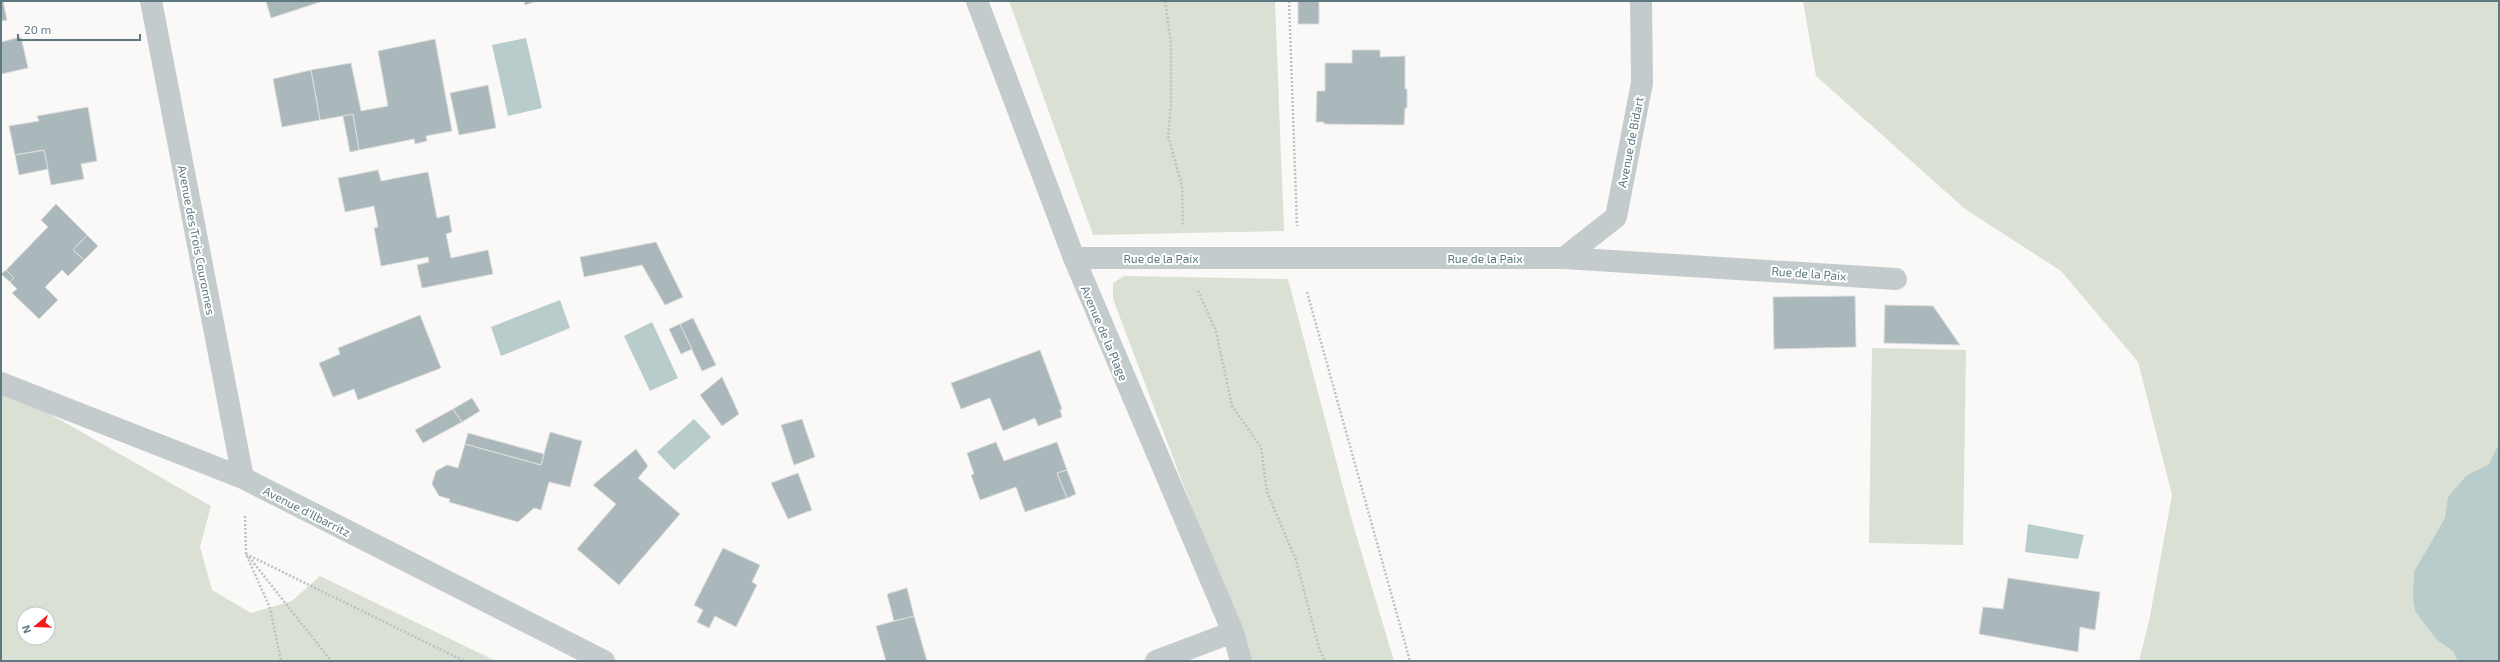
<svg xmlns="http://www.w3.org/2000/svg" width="2500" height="662" font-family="'Exo 2',sans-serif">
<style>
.green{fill:#dbe0d5;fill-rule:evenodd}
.water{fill:#b8cccc}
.building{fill:#aab8bc;stroke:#dbdbd9}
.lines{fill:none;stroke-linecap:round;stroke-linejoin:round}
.path{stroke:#bcc1c3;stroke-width:2.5;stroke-dasharray:2 2;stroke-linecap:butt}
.minor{stroke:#c4cbcd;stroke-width:22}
.labels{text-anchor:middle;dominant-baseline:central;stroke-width:4;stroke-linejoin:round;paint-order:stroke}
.street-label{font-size:12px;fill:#5d787f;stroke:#fff}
</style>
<rect width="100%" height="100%" fill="#faf9f7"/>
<path class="green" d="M1009,1H1275L1284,231L1093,235Z
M1803,1H2499V661H2139L2149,621L2172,495L2138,362L2061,271L1965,209L1816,76Z
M1124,276L1288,279L1352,521L1394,661H1250L1113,299V283Z
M1872,348L1966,350L1963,545L1869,543Z
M1,386L211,506L200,547L212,590L251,613L292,601L320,576L496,661H1ZM24,614H48V638H24Z"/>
<path class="water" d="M526,38L542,108L508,116L492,45Z
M560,300L570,328L501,356L491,327Z
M652,322L678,378L650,391L624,336Z
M694,419L711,437L674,470L657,452Z
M2499,444V661H2458L2453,651L2436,639L2415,611L2413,597L2414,572L2445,518L2448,497L2466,476L2489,464Z
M2028,524L2084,535L2078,559L2025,552Z"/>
<path class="building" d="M1,1H3L7,20L1,21Z
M266,1H323L271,18Z
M524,1H537L525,5Z
M1298,1H1319V24H1298Z
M21,37L28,68L1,74V42Z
M435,39L452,131L426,136L427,141L415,144L414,139L359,150L353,114L320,120L311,70L351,63L361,111L388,106L378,51Z
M1352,50H1380V57L1405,56V89H1407V108H1405L1404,125L1324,124V122H1316L1317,91H1325V63H1352Z
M311,70L320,120L282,127L273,79Z
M488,85L496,128L459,135L450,93Z
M88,107L97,161L81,164L84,179L51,185L44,150L15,155L9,126L39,121L37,116Z
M353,114L359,150L350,152L343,116Z
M44,150L48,169L19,175L15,155Z
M378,170L381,181L428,172L437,218L449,215L452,232L446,234L451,258L488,250L493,274L422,288L417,265L429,262L428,257L381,266L374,228L378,227L374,206L345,212L338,178Z
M56,204L87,235L73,250L84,260L68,276L62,270L45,287L58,300L39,319L12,293L17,289L10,282L14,278L6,270L48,227L41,220Z
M87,235L98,246L84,260L73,250Z
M656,242L683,297L665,305L642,265L584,277L580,257Z
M6,270L14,278L10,282L1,274Z
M1855,296L1856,347L1774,349L1773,297Z
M1885,305L1933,306L1960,345L1884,343Z
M420,315L441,368L358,400L354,389L333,397L319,363L340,354L338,348Z
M693,318L716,365L702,371L680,324Z
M680,324L692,349L681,354L669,329Z
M1040,350L1062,409L1060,410L1062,417L1038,426L1035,418L1003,431L990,398L961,409L951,383Z
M722,377L739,414L722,426L700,395Z
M472,398L480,411L462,422L453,409Z
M453,409L462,422L423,443L415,430Z
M802,419L815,457L794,465L781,425Z
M550,432L582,441L570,487L549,482L541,510L534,508L518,522L449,502L450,499L439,496L432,484L436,471L447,465L458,468L465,444L541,465Z
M468,433L544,454L541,465L465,444Z
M996,442L1004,461L1057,442L1067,470L1057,473L1067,498L1025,512L1016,487L980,500L971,475L974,474L967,453Z
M636,449L648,466L638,478L680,514L619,585L577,549L616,504L593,485Z
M1067,470L1076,494L1067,498L1057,473Z
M798,473L812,510L788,519L771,483Z
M723,548L760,565L752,582L757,585L736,627L715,616L709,628L697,622L703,610L694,605Z
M2008,578L2100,592L2095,630L2080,627L2078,652L1979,634L1983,607L2003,609Z
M907,588L914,616L894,621L887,594Z
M914,616L927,661H886L876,626Z"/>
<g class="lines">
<path class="path" d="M1165,1L1171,43V104L1168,136L1182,186L1183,225
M1289,1L1297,226
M1198,291L1216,331L1232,406L1261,447L1267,492L1296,560L1319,648L1325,661
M1307,292L1410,661
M245,516L246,554L270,608L281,661
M246,554L464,661
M249,557L331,661"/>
<path class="minor" d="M151,1L243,478
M977,1L1074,258L1233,632L1241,661
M1074,258H1564L1896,279
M1564,258L1616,217L1642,83L1641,1
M1,383L243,478L604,661
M1156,661L1233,632"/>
</g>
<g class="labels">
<g class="street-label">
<text transform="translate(1630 142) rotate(-79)">Avenue de Bidart</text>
<text transform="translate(197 240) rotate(79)">Avenue des Trois Couronnes</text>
<text x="1161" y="258">Rue de la Paix</text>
<text x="1485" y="258">Rue de la Paix</text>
<text transform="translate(1809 273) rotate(4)">Rue de la Paix</text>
<text transform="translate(1105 333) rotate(67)">Avenue de la Plage</text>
<text transform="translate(307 511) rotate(27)">Avenue d'Ilbarritz</text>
</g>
</g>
<rect width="2500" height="662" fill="none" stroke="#5d787f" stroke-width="4"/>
<g transform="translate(36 626) rotate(251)"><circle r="19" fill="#ffffff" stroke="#bec9cc"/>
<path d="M0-3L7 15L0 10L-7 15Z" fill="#f51b1d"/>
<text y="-6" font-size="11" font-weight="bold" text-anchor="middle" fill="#5d787f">N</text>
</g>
<path d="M18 34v6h122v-6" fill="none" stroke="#5d787f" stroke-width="2"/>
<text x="24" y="34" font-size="12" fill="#5d787f" stroke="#ffffff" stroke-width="3" paint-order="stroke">20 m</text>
</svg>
